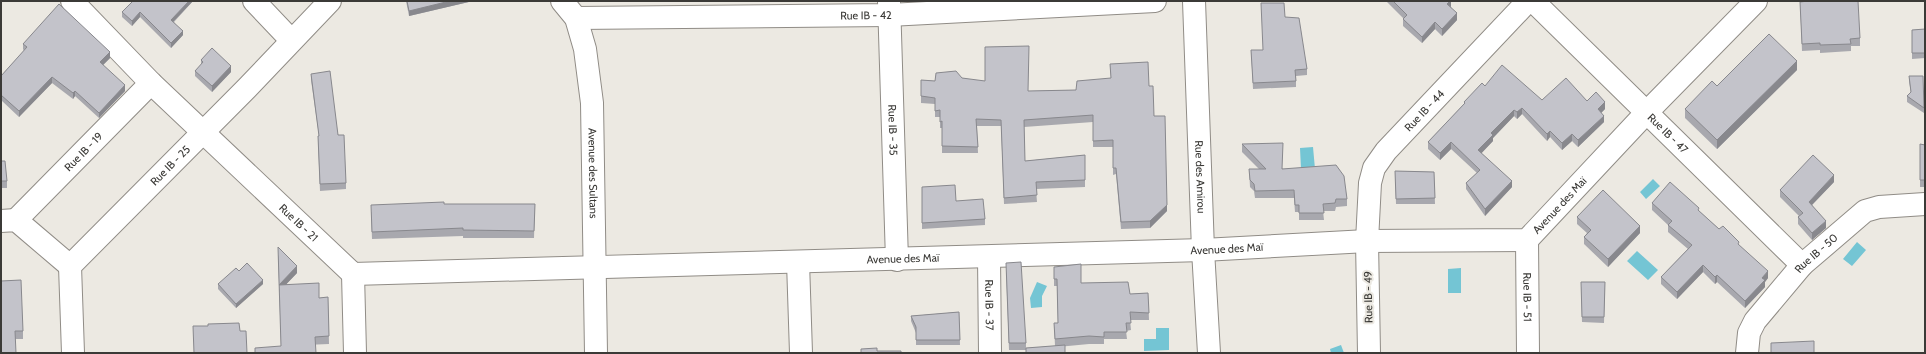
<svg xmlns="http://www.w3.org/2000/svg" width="1926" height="354" font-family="Cabin,sans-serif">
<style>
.water{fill:#74c5d4}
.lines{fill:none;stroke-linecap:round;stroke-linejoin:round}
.minor-casing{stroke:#908c86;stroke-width:24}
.minor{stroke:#fff;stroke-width:22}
.wall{fill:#a8a8ae}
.shaded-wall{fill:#88888d}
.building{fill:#c3c3ca;stroke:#88888d}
.labels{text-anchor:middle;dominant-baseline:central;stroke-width:4;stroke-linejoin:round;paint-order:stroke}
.street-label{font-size:11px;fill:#3b3a37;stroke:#ece9e2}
</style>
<rect width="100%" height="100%" fill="#ece9e2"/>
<path class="water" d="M1313,147L1315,169H1301L1300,148Z
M1653,179L1660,186L1646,199L1640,192Z
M1857,242L1866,250L1852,266L1843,259Z
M1637,251L1658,270L1648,280L1627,261Z
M1461,268V293H1448V269Z
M1037,282L1047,286L1042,296V307L1031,308L1030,298Z
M1156,328H1169V350L1144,351V339H1156Z
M1341,345L1344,353H1331L1330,349Z"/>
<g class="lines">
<defs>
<g id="minor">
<path id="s1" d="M72,1L151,83L353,274L1203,250L1367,241L1527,240L1647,112L1756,1"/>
<path d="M254,1L291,40"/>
<path id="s2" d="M562,1L576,18L585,49L592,103L596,353"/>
<path id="s3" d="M889,1L897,260"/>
<path id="s4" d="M1194,1L1203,250L1209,353"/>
<path id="s5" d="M1533,1L1802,265"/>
<path id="s6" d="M576,18L889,15L1155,1"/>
<path id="s7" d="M16,220L151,83"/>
<path d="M1,221L16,220L70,266"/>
<path id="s8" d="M1527,240L1528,353"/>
<path id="s9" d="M989,257L990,353"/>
<path d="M798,262L801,353"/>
<path d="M353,274L355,353"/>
<path id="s10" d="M73,353L70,266L247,88L330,1"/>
<path id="s11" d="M1369,353L1367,241L1370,183L1374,168L1386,151L1528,1"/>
<path id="s12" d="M1747,353L1749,333L1755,321L1802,265L1865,211L1879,207L1925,204"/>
</g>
</defs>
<use href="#minor" class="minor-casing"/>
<use href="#minor" class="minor"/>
</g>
<path class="wall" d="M133,1H193L174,22L183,35L171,48L140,17L132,26L122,17V12Z
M406,1H473L409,16Z
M1386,1H1451V7L1457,20L1442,36L1435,29L1422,43L1403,26V19H1404Z
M1800,2L1860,38V46H1851V51L1820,53V50L1802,51Z
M1285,17L1307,69V75L1296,76V87L1253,89L1251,50H1263Z
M1925,29V58L1912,59V30Z
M23,44L110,58L103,65L125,91L99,118L75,96L73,99L52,83L19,117L1,100V76L24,51L23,49Z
M201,60L231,72L212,92L195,76V71L201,65Z
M1110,64L1149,86L1154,116L1167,211L1150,228L1121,229L1116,174L1113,175V147H1093V122L1024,127L1025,161L1085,155V187L1036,189L1037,202L1004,204L1001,126H977L978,153H942V128H940V117H935V104L921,103V80L935,81L962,78L1028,91L1076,90L1111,78Z
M1797,70L1717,149L1685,118V109L1717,86Z
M311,74L338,135L346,183V189L320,191L318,143V136H319L311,80Z
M1909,76L1924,108V113L1907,102V96L1911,93L1909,81Z
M1485,86L1542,100L1587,101L1605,109L1601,113L1604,122L1578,147L1572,141L1562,150L1550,137L1547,141L1522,114L1517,119L1514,116L1493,138V141L1481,153L1512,187L1485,216L1466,189V183L1477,173L1451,149L1440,160L1428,149V142L1464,104V102Z
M1242,144L1283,169L1347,199V206L1336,207L1335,211H1323L1324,220H1299V212H1295L1294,198H1255L1254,191L1250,187L1249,169H1259L1242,152Z
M1920,144L1925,145V187H1920Z
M1,161L7,181V188H1Z
M1395,171L1434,172L1435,204H1396Z
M1834,182L1812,205L1826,228L1812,240L1798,224V217L1799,216L1780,197V190Z
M922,187L956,201L985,219V225L922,229Z
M1652,203L1699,211L1719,229L1739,245L1768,278L1765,282V287L1745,308L1717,282L1715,284L1703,272L1677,299L1661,284V277L1688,249L1668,232V225L1652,210Z
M444,204H535L534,238H463V236L372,239L371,212Z
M1577,217L1640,233L1608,267L1584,244V237L1587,233L1577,224Z
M278,255L297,273L286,284L319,298L328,297L329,344L281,346Z
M1054,267L1081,283L1130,294L1148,293L1149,320H1130L1131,330L1126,331L1127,339H1104V344H1089L1026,350H1009L1006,270L1026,343V348L1055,346L1054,323H1058L1057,286H1054Z
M239,271L263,284L236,308L218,289V284Z
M1,281L23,331V339H15Z
M1605,282L1604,323L1582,322L1581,287Z
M959,312L960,345H916V333L911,321V316Z"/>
<path class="shaded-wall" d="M189,1H193L171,24V20Z
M450,1H473L409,16V11Z
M1450,1H1451V7L1447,4Z
M140,12V17L132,26V21Z
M1457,13V20L1442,36V29Z
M1435,22V29L1422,43V37Z
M183,31V35L171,48V43Z
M110,52V58L100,68V62Z
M1797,61V70L1717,149V140Z
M231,66V72L212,92V86Z
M52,77V83L19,117V111Z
M125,85V91L99,118V113Z
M75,91V96L73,99V93Z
M1605,102V109L1598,116V109Z
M1522,108V114L1517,119V112Z
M1514,110V116L1493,138V141L1478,157V150L1491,133Z
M1604,116V122L1578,147V140Z
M1550,131V137L1547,141V134Z
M1572,134V141L1562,150V143Z
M1451,142V149L1440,160V153Z
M1834,175V182L1809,208V202Z
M1512,181V187L1485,216V209Z
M1167,205V211L1150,228V221Z
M1826,221V228L1812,240V233Z
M1640,226V233L1608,267V259Z
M1703,265V272L1677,299V292Z
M297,266V273L279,292V285Z
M1768,271V278L1765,282V287L1745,308V301L1762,278Z
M1717,275V282L1715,284V277Z
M263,280V284L236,308V304Z"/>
<path class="building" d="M133,1H189L171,20L183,31L171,43L140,12L132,21L122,12Z
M407,1H450L409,11Z
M1393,1H1450L1447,4L1457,13L1442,29L1435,22L1422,37L1403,19L1407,15Z
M1808,1H1858L1860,38L1850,39L1851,44L1820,45V43L1802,44L1800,2Z
M1261,3H1284L1285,17L1299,18L1307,69L1295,70L1296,81L1253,83L1251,50H1263Z
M59,4L110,52L100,62L125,85L99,113L75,91L73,93L52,77L19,111L1,95V76L27,47L23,44Z
M1925,29V53H1912V30Z
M1769,34L1797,61L1717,140L1685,109L1712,81L1717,86Z
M1029,46L1028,91L1076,90L1077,81L1111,78L1110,64L1148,62L1149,86H1153L1154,116H1165L1167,205L1150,221L1121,222L1116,168H1113V140L1093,141V115L1024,120L1025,161L1085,155V180L1036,182L1037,195L1004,198L1001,120L976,119L978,147L942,146V121L940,122V110L935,111V98L921,96V80L935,81L936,73L956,71L962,78L985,81V47Z
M212,48L231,66L212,86L195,71L203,62L201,60Z
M1502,65L1542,100L1566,78L1587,101L1596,92L1605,102L1598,109L1604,116L1578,140L1572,134L1562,143L1550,131L1547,134L1522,108L1517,112L1514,110L1491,133L1493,135L1478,150L1512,181L1485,209L1466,183L1480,170L1451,142L1440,153L1428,142L1465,103L1464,102L1482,83L1485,86Z
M330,71L338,135H344L346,183L320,184L318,136H319L311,74Z
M1909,76H1923L1924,108L1907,96L1911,92Z
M1283,143L1282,169L1336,165L1344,176L1347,199H1336L1335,203L1323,204L1324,213H1299V205H1295L1294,190L1255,191L1254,184L1250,180L1249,169H1266L1242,144Z
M1920,144L1925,145V180H1920Z
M1813,155L1834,175L1809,202L1826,221L1812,233L1798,217L1803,213L1780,190Z
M1,161H5L7,181H1Z
M1395,171L1434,172L1435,198L1396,199Z
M1670,182L1699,208L1698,210L1719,229L1723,226L1739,242L1738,244L1768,271L1762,278L1765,280L1745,301L1717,275L1715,277L1703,265L1677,292L1661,277L1692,245L1668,225L1672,221L1652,203Z
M955,185L956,201L983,199L985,219L922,223V187Z
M1603,190L1640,226L1608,259L1584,237L1591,230L1577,217Z
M444,202V204H535L534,231L463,230V228L372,232L371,205Z
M278,247L297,266L279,285L319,283V298L328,297L329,336L315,337L316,353H255V348L281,346Z
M1021,262L1026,343H1009L1006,263Z
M247,263L263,280L236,304L218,284L236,268L239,271Z
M1081,264V283L1128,282L1130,294L1148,293L1149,313L1130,312L1131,323H1126L1127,332H1104V337L1089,336L1055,339L1054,323H1058L1057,279H1054V267Z
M21,280L23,331H15L16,353H1V281Z
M1581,282H1605L1604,317H1582Z
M959,312L960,340H916V327L911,316Z
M239,323L240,331H246L247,353H194L193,326H208V324Z
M1814,341V353H1771V343Z
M1065,345V353H1026V348Z
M877,348V351H901V353H861V349Z"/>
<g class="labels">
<g class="street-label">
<text stroke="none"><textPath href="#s6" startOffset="290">Rue IB - 42</textPath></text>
<text stroke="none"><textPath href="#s11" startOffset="262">Rue IB - 44</textPath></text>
<text stroke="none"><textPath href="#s3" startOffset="129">Rue IB - 35</textPath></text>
<text stroke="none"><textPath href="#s5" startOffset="189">Rue IB - 47</textPath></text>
<text stroke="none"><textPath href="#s7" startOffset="96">Rue IB - 19</textPath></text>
<text stroke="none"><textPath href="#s10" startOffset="229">Rue IB - 25</textPath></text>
<text stroke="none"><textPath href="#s2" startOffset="179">Avenue des Sultans</textPath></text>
<text stroke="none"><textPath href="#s4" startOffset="176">Rue des Amirou</textPath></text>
<text stroke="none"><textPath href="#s1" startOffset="1614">Avenue des Maï</textPath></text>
<text stroke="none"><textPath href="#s1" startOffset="317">Rue IB - 21</textPath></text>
<text stroke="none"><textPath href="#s1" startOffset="1266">Avenue des Maï</textPath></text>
<text stroke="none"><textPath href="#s12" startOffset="125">Rue IB - 50</textPath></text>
<text stroke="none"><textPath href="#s1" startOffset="942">Avenue des Maï</textPath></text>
<text transform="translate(1368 297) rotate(-91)">Rue IB - 49</text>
<text stroke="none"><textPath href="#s8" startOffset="57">Rue IB - 51</textPath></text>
<text stroke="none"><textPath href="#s9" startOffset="48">Rue IB - 37</textPath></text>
</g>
</g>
<rect width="1926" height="354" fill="none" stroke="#3b3a37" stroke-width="4"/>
</svg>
